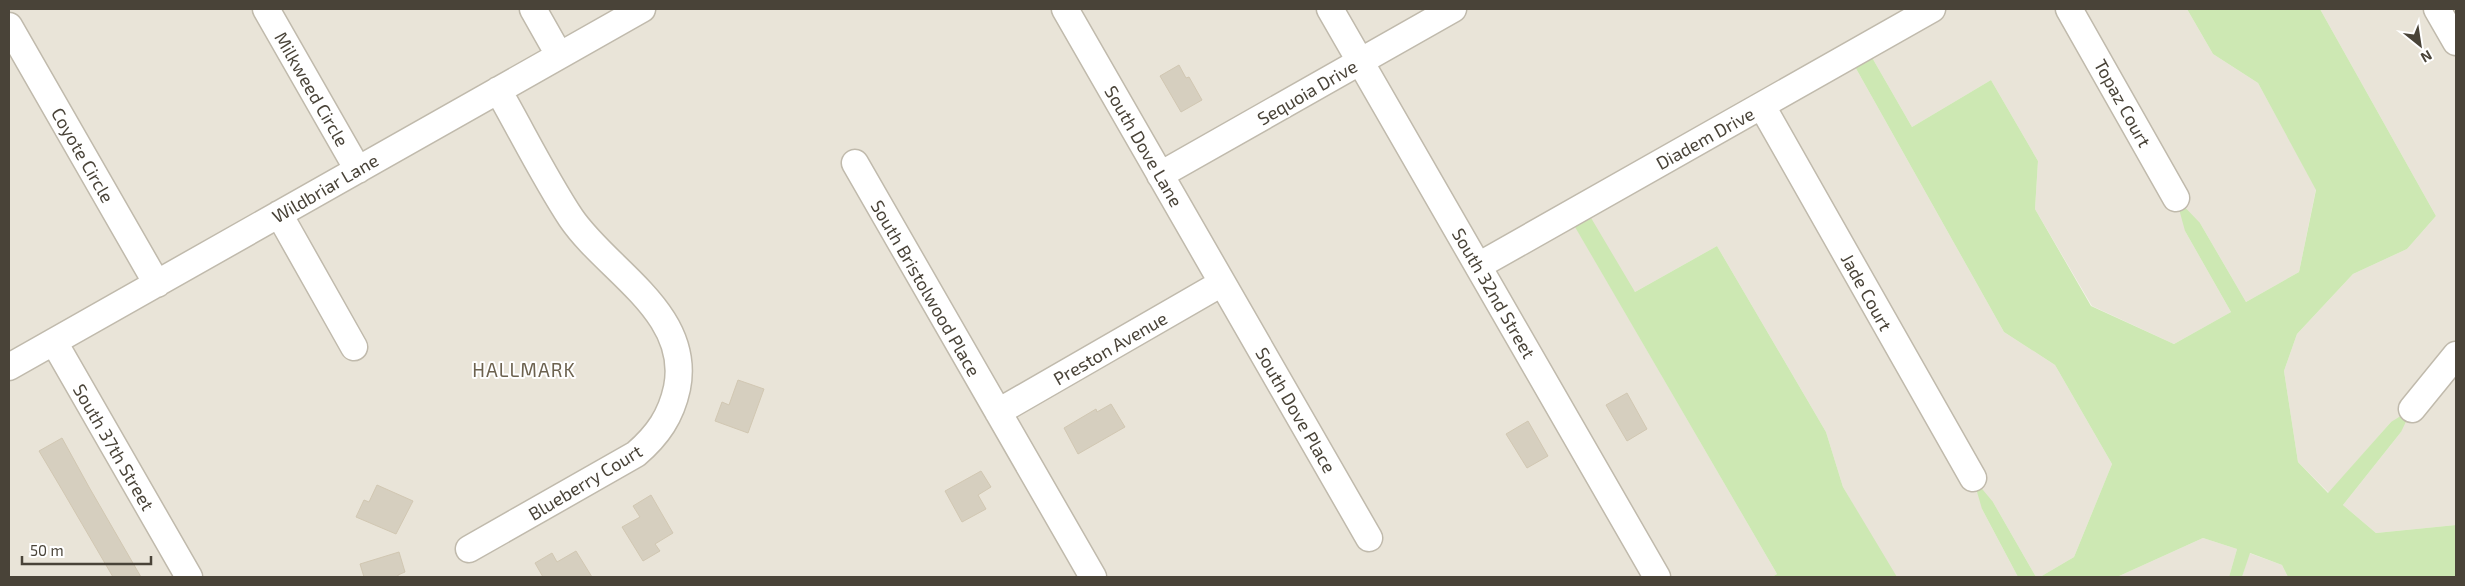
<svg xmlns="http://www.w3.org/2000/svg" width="2465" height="586" font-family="'Exo 2',sans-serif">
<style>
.residential{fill:#e9e4d8}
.green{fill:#cde8b3}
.building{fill:#d6cfbf;stroke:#d1c7b2}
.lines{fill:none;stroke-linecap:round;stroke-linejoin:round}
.minor-casing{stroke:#c0baac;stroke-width:29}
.minor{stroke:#fff;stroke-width:26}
.labels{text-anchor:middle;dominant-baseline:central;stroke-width:4;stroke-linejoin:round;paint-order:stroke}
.street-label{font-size:18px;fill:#494338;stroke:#fff}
.neighbourhood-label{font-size:19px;letter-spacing:1px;fill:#6c624f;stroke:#fff}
</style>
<rect width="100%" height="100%" fill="#f5f2ea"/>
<path class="residential" d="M9,9H2187L2213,54L2258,83L2316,189L2299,272L2246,302L2200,223L2185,231L2231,312L2174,344L2092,306L2035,209L2038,161L1991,80L1912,127L1866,47L1849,56L2004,332L2055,365L2112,464L2074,557L2040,577H2036L1993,502L1982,509L2018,577H1895L1843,487L1826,432L1717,246L1635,292L1569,216L1777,574L1772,577H9Z
M2320,9H2456V525L2376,533L2343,505L2401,432L2391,422L2329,493L2298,462L2284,371L2297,334L2353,274L2407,249L2436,216Z
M2203,538L2237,549L2229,577H2117Z
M2249,553L2282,565L2288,577H2242Z"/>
<path class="green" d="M2187,9H2320L2436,216L2407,249L2353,274L2297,334L2284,371L2298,462L2328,493L2391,422L2412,409L2401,432L2343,505L2376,533L2456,525V577H2288L2282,565L2250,553L2242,577H2229L2237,549L2203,538L2117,577H2040L2074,557L2112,464L2055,365L2004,332L1849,56L1866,47L1912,127L1991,80L2038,161L2035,209L2091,306L2174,344L2231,312L2185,231L2176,198L2200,223L2246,302L2299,272L2316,190L2258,83L2213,54Z
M1584,206L1635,292L1717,246L1826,432L1843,487L1897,577H1772L1777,574L1568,215Z
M1973,478L1993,502L2036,577H2018L1982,509Z"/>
<path class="building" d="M1179,65L1186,78L1189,77L1202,100L1181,112L1160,76Z
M738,380L764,389L748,433L715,421L722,402L729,405Z
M1627,393L1647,429L1627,441L1606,405Z
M1111,404L1125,427L1078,454L1064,428L1096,409L1097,412Z
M1528,421L1548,456L1527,468L1506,434Z
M62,438L89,487L141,577H113L61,488L39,451Z
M981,471L991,487L978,495L986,509L962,522L945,491Z
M377,485L413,501L396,534L356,517L364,500L369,502Z
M651,495L673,533L655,544L660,551L643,561L622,527L640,517L633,506Z
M576,551L592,577H543L535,563L552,553L557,562Z
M399,552L405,572L398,575V577H364L360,564Z"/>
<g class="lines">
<defs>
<path id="minor" d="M266,9L358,170
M533,9L559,55
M1065,9L1369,538
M1330,9L1657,577
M2069,9L2176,198
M2437,9L2456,42
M9,26L157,284
M1762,106L1973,478
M855,163L1093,577
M1160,175L1453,9
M279,214L354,347
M1478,266L1932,9
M54,342L189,577
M9,367L642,9
M2412,409L2456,355
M998,412L1222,283
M469,549L636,454C658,435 671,416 677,388C692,313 607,271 571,218C544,177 522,132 498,90"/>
</defs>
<use href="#minor" class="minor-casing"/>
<use href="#minor" class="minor"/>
</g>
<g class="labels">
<g class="street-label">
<text transform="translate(312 89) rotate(60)">Milkweed Circle</text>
<text transform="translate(1307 92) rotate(-30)">Sequoia Drive</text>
<text transform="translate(2123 103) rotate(61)">Topaz Court</text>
<text transform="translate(1705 138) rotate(-29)">Diadem Drive</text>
<text transform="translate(1144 146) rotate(60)">South Dove Lane</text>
<text transform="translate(83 155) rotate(60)">Coyote Circle</text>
<text transform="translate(325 188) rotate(-30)">Wildbriar Lane</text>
<text transform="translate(926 288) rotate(60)">South Bristolwood Place</text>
<text transform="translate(1867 292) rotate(61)">Jade Court</text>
<text transform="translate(1494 293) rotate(60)">South 32nd Street</text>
<text transform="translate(1110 348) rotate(-30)">Preston Avenue</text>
<text transform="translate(1296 410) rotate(60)">South Dove Place</text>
<text transform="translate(114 447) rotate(60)">South 37th Street</text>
<text transform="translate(585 482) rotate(-31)">Blueberry Court</text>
</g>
<g class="neighbourhood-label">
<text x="524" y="369">HALLMARK</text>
</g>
</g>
<rect width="2465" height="586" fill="none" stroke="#494338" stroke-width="20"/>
<g transform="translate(2420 45) rotate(150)" stroke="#ffffff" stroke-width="4" paint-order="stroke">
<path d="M0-4L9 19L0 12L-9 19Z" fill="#494338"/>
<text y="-8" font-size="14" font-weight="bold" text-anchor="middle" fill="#494338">N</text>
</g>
<path d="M22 556v8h129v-8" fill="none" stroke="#494338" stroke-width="2.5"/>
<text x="30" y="556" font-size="15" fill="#494338" stroke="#ffffff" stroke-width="4" paint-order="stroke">50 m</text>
</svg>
